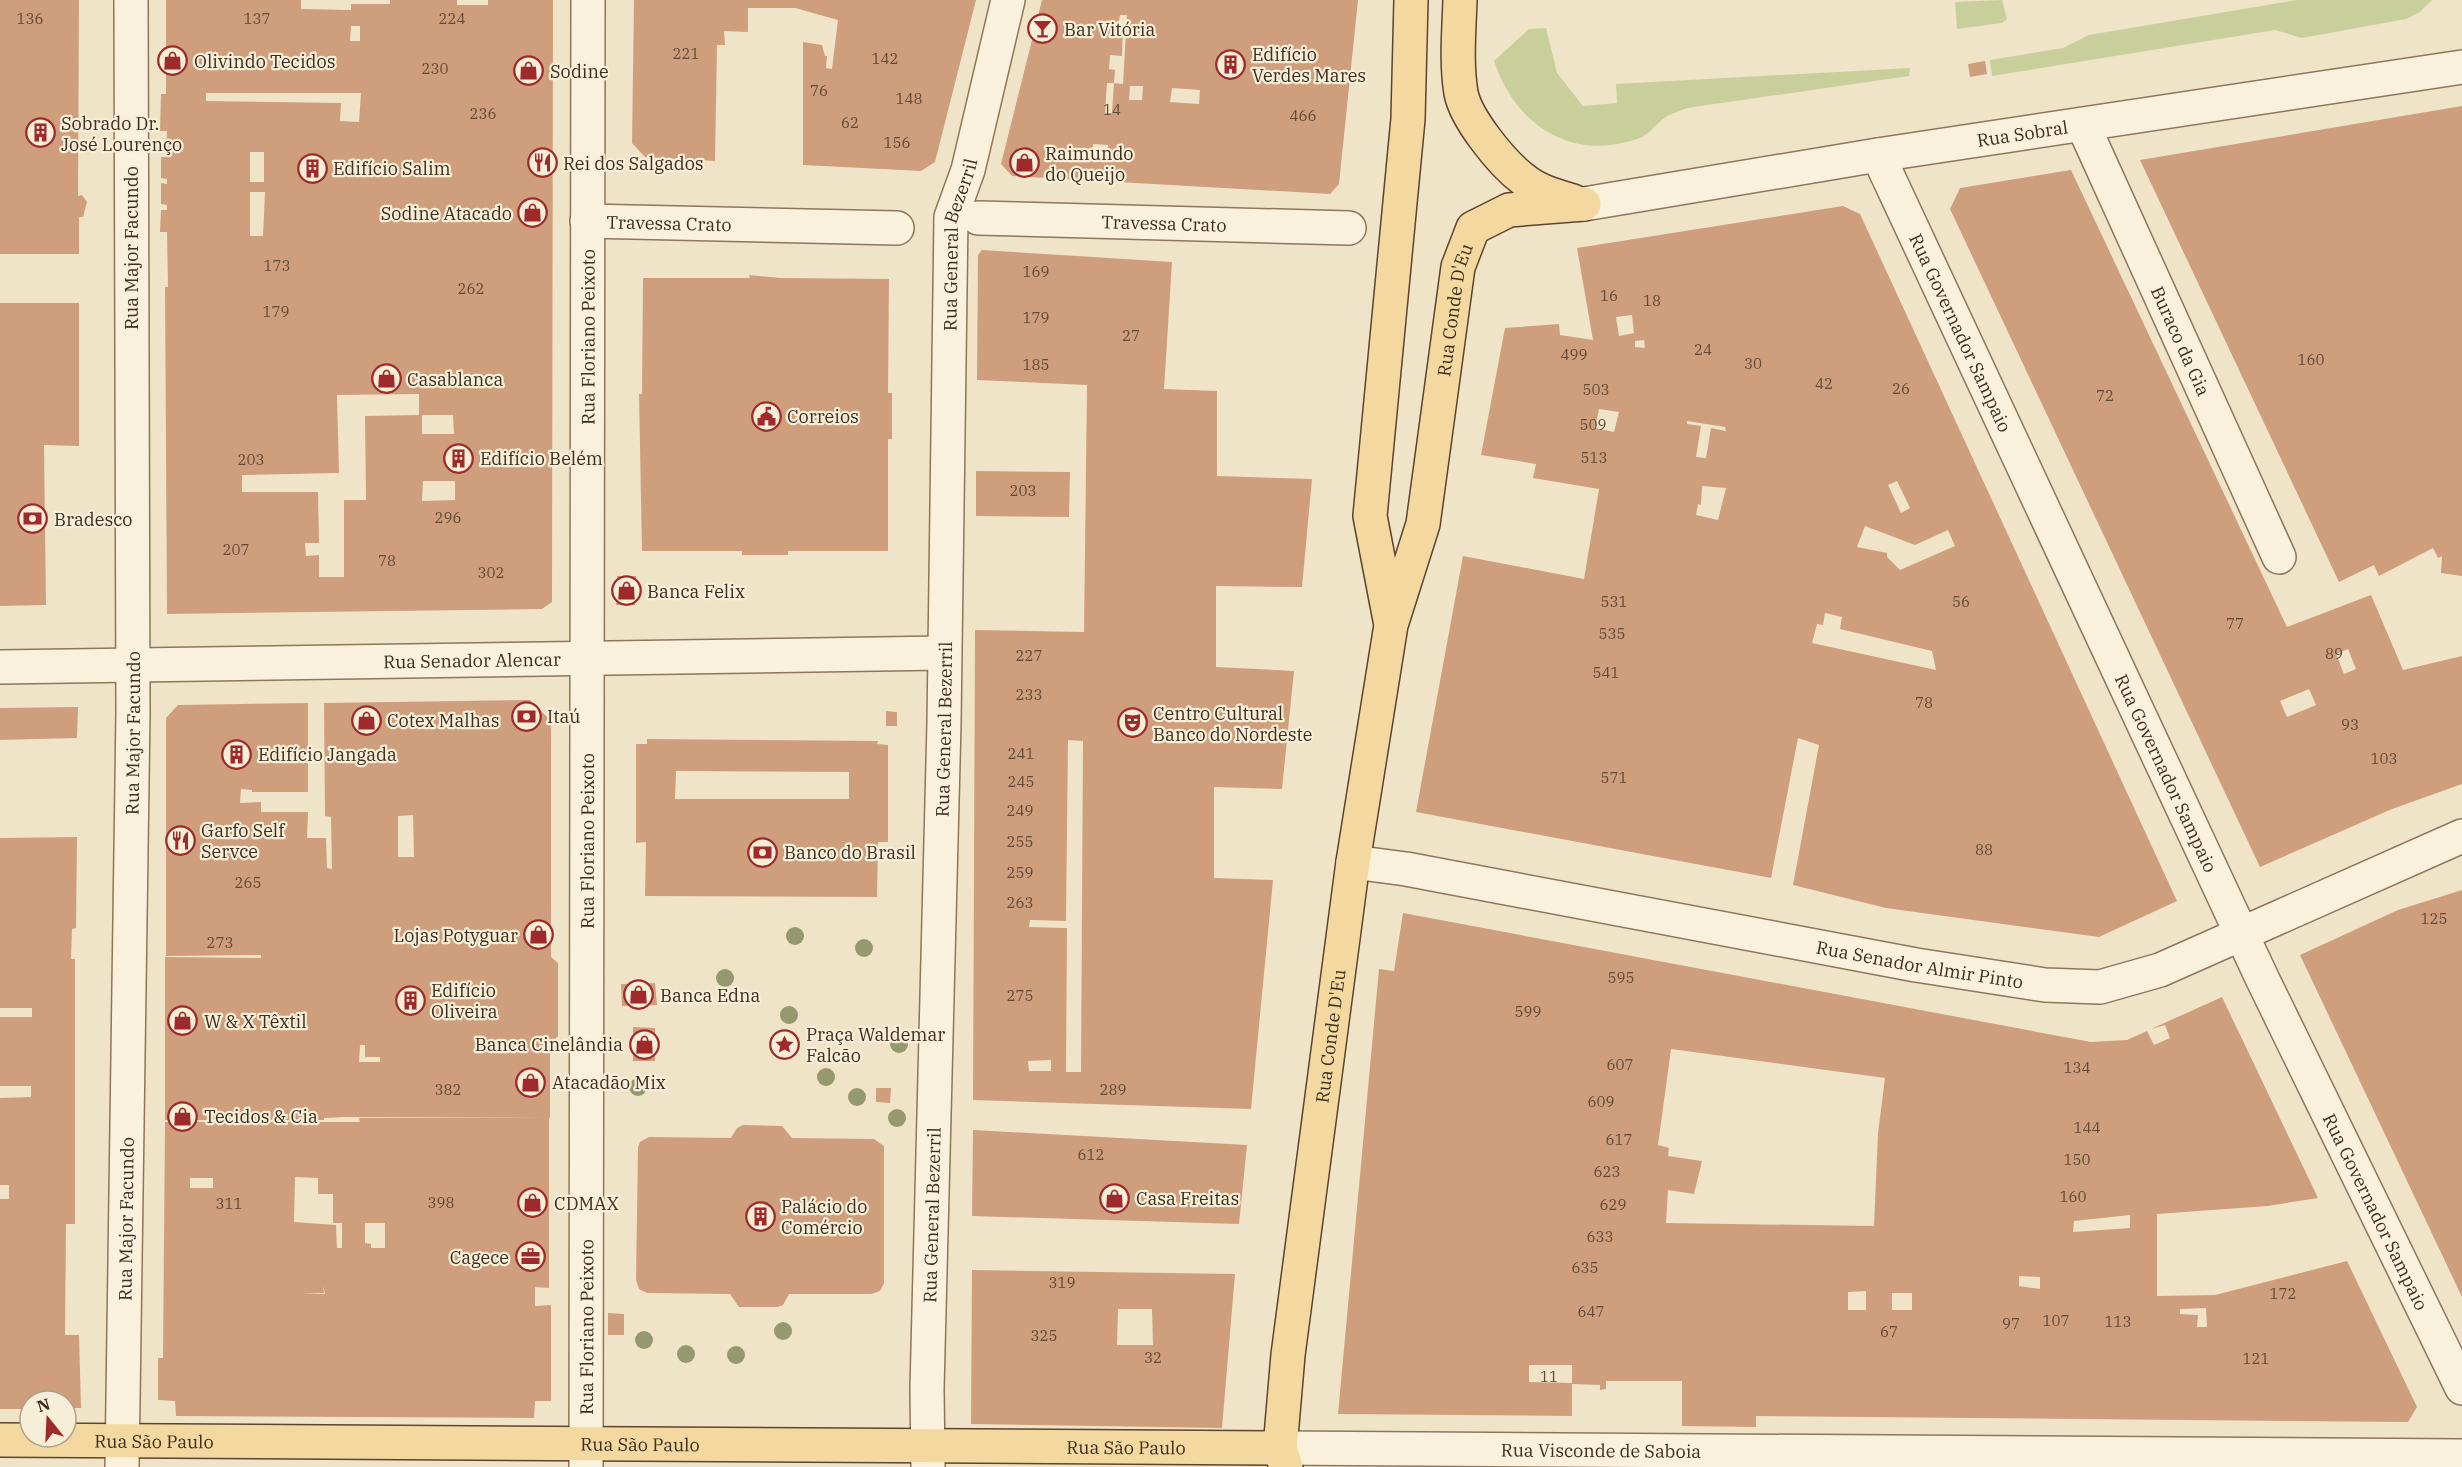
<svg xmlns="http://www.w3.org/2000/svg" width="2462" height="1467" font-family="'IBM Plex Serif',serif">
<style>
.green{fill:#c9cf9b}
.building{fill:#cf9f7d;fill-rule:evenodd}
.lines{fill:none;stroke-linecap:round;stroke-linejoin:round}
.minor-casing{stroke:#8d765c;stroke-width:36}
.major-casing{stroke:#5b4430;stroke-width:36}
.minor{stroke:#faf1dc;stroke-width:33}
.major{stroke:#f3d9a0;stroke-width:33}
.tree{fill:#96986f}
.labels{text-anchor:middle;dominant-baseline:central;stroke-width:4.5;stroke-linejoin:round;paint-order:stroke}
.number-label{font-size:15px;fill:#624a37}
.poi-label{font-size:18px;fill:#3d2e20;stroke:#f7eed8;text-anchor:start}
.street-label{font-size:18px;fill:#3d2e20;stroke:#f7eed8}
</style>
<rect width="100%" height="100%" fill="#f0e4c8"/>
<path class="green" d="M2002,0L2007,19L2002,23L1957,29L1955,2Z
M2297,0H2432L2420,12L2406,19L2302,38L2275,30L1992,76L1990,60L2063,48L2089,35Z
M1546,28L1557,73L1583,106L1617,103L1616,84L1910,68L1909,76L1687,108C1681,111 1672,113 1666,117C1655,124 1650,135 1637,139C1570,162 1515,124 1494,61L1529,29Z"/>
<path class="building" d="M0,0H79L78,196L82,195L87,202L83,217H79V254H0Z
M166,0H301V9L351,10V4H390V0H457V5H488V0H553L552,602L542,609L167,614L165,287H168L167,232H160L161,210H167V205L161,204V183L167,184V179L161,178V157H166L167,131H160L161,94H166ZM351,26H360V41H350ZM206,93H361L359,122L340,121L341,103L206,101ZM250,152H264V182H250ZM250,192H265L263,236H250ZM419,394V415L365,416L366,500H344V577H319V555L306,556L305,543H319L318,492H242V475L339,473L337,395ZM422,415H453L454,434H422ZM423,481H455V500L422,501Z
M634,0H976L935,162L921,171L803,165V42L822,45L825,56H827L826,68L832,69L838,20L795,8H748V32L724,31L725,45H717L715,161L645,157L632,143Z
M1042,0H1358L1339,184L1330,194L1012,176L1001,164ZM1120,15H1127L1123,84L1114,83L1112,113H1105L1107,83H1114L1115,70L1109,69L1110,55L1122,56L1123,27L1118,26ZM1130,86H1143L1142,100H1129ZM1172,88L1200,90L1199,104L1170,102ZM1093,144L1108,145V155L1092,153Z
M1985,61L1987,74L1970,77L1968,64Z
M2462,106V576L2441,573L2442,556L2438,558L2433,548L2379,576L2374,565L2339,582L2140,160Z
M2071,170L2287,627L2371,595L2403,670L2462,656V784L2392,809L2260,867L1950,209L1960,188ZM2348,649L2356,669L2344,674L2336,654ZM2309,689L2316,705L2287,717L2280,701Z
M1843,206L1860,214L2177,901L2099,937L1886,908L1793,885L1819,745L1798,738L1771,878L1416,812L1463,556L1584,579L1599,489L1533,478L1536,464L1481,455L1505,328L1559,324L1560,335L1593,340L1577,248ZM1632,315L1634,333L1619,336L1616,317ZM1644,340L1645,348L1635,347V341ZM1599,409L1619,412L1614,432L1595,428ZM1687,421L1725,427L1726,431L1711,428L1706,458L1696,457L1701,426L1687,424ZM1897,481L1910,508L1901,513L1888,485ZM1702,486L1726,488L1718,520L1696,515L1698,504L1701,505ZM1865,526L1915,545L1948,530L1955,546L1900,570L1887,557V553L1857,547ZM1825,613L1842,617L1840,629L1932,651L1936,670L1812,643L1817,624L1823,625Z
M982,250L1172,262L1164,389L1217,391V476L1312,479L1302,587L1216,586V667L1294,671L1282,789L1214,787V878L1273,880L1251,1109L973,1100L975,630L1084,632L1087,385L977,380L978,255ZM1068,740L1083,741L1081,1072H1066L1067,928L1029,927L1030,920L1066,921ZM1051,1060V1071H1029L1028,1061Z
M749,275L781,278L889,279L888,393H892V439H888V551H788V555H742V551H642L639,394H642L643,278H750Z
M0,303H79V446L44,445L46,605L0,606Z
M976,471L1070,472L1069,517L976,516Z
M617,576H636L635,605H616Z
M530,700L551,721V957L558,963V1036L550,1045V1118L346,1117L324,1118V1120H165V957L261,958V955L166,956V718L178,705L308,703V792H252V790L241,789L240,803L261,802V812H308L307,838H326L327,868L332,869L331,817L325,816L324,703ZM413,815L414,857H398V816ZM360,1045H365V1057H380V1062H359Z
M78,707L77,738L0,740V708Z
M886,711L897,712V726H886Z
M647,739L878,741L877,744L888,745V842H878L877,897L645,896L646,842L636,843V744H647ZM676,771L849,772V799H675Z
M77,837L76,928L72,929L71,959H75V1224H66L65,1335H79L81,1408H66V1401H30V1409H0V1199H9V1185H0V1098L31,1097V1086H0V1017H32V1008H0V838Z
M2462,890V1297L2300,955L2398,910Z
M1403,913L2091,1042L2127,1040L2147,1031L2154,1045L2170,1038L2165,1025L2151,1029L2222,997L2318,1198L2268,1206L2157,1214V1296L2215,1295L2347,1261L2417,1407L2408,1422L1756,1416V1427L1682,1426V1381H1606V1389L1600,1390V1385L1572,1384V1416L1338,1414L1379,969L1394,971ZM1671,1049L1885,1078L1878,1133L1874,1226L1666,1223L1668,1190L1694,1194L1702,1161L1668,1156L1669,1148L1658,1145ZM2130,1215V1228L2073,1232L2074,1221ZM2019,1276L2040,1277V1289L2019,1286ZM1866,1291V1310H1848V1292ZM1892,1293H1912V1310H1892ZM2206,1308L2207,1327H2197L2198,1315L2180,1314V1309ZM1529,1365H1572V1383L1529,1382Z
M655,983L657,1005L622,1006L621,984Z
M633,1027L655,1028V1061H633Z
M876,1088H891L890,1103L876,1102Z
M359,1118H549V1288L535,1287V1306L551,1305V1401H535L534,1418L176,1416L175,1401L158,1400V1358H163L165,1122H360ZM295,1177L318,1178V1194H333V1223H342V1248H337L336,1225L294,1222ZM190,1178H213V1188H190ZM365,1223H385V1248H371V1244L365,1243ZM323,1285L325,1294H301L324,1293Z
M743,1125L782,1126L792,1138L874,1139L884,1146V1283L880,1291L871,1294H789L783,1305L778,1307H739L730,1294L647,1293L639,1289L636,1280L638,1147L640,1142L649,1137L731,1138L737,1128Z
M973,1130L1247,1145L1239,1224L972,1216Z
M972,1270L1235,1274L1222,1428L971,1424ZM1118,1309H1152L1153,1345H1117Z
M608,1313L624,1314V1335H608Z"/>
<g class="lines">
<defs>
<g id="minor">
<path id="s1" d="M2083,125L2279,557"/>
<path id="s2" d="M1878,155L2262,978L2462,1388"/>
<path id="s3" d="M1584,204L1878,155L2462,67"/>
<path id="s4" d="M978,218L1349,228"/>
<path id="s5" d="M587,221L897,228"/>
<path id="s6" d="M0,667L944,653"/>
<path id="s7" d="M1353,862L1406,869L1916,965L2045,985L2100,987L2160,970L2462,836"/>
<path id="s8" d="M1280,1448L2462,1456"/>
<path id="s9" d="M122,1467L133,713L131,0"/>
<path id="s10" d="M586,1467L588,0"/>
<path id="s11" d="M928,1467L927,1389L944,723L951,217L968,170L1008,0"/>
</g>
<g id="major">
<path d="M1460,0C1459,30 1456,63 1461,93C1466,119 1502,163 1523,179C1537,191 1556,196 1573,201"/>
<path d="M1390,620L1370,516L1408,119L1411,0"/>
<path id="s12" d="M0,1440L1280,1448"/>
<path id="s13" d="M1286,1467L1280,1448L1288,1355L1353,862L1391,625L1423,524L1458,267L1473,228L1509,210L1584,204"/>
</g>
</defs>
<use href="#minor" class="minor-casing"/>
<use href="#major" class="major-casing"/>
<use href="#minor" class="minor"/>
<use href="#major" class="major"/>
</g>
<g class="tree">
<circle cx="795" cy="936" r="9"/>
<circle cx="864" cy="948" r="9"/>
<circle cx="725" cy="978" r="9"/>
<circle cx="789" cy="1015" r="9"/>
<circle cx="899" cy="1044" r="9"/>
<circle cx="826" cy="1077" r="9"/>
<circle cx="638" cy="1087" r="9"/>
<circle cx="857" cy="1097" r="9"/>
<circle cx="897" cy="1118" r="9"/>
<circle cx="783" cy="1331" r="9"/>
<circle cx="644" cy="1340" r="9"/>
<circle cx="686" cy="1354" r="9"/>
<circle cx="736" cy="1355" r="9"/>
</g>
<defs>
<symbol id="bar-ring" viewBox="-11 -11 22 22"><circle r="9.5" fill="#f7eed8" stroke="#9e2a2b" stroke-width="1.5"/><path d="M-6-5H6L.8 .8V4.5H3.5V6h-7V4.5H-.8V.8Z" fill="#9e2a2b"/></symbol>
<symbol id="shop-ring" viewBox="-11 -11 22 22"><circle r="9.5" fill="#f7eed8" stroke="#9e2a2b" stroke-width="1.5"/><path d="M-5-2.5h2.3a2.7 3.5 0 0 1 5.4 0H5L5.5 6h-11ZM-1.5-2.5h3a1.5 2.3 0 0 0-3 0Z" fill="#9e2a2b"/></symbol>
<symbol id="building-ring" viewBox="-11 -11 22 22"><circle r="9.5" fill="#f7eed8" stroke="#9e2a2b" stroke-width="1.5"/><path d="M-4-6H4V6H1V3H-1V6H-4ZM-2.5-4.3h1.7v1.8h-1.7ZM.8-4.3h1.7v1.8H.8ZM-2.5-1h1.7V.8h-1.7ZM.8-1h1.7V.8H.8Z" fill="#9e2a2b"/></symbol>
<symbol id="restaurant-ring" viewBox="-11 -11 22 22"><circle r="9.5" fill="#f7eed8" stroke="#9e2a2b" stroke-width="1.5"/><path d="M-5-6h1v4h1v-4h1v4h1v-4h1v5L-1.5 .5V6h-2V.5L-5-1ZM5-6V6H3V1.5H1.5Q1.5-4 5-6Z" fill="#9e2a2b"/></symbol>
<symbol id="civic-ring" viewBox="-11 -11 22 22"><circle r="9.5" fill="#f7eed8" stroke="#9e2a2b" stroke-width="1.5"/><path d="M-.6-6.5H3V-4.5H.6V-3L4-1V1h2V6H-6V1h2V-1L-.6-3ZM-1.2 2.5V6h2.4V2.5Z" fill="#9e2a2b"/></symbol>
<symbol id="bank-ring" viewBox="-11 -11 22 22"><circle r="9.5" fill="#f7eed8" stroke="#9e2a2b" stroke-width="1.5"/><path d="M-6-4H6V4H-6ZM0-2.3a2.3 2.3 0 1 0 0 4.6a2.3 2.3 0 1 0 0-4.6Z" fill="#9e2a2b"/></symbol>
<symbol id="theatre-ring" viewBox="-11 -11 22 22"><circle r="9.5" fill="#f7eed8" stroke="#9e2a2b" stroke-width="1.5"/><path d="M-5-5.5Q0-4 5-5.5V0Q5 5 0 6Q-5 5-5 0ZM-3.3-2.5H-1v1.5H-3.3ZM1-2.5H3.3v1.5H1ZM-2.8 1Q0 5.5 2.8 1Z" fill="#9e2a2b"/></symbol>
<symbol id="sight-ring" viewBox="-11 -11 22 22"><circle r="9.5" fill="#f7eed8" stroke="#9e2a2b" stroke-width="1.5"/><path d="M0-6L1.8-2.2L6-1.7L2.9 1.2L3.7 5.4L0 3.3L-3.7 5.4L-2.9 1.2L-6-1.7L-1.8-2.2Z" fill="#9e2a2b"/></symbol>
<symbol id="office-ring" viewBox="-11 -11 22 22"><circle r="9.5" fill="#f7eed8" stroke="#9e2a2b" stroke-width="1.5"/><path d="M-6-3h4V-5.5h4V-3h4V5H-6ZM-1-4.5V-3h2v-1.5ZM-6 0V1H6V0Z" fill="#9e2a2b"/></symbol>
</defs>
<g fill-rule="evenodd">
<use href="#bar-ring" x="1026" y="12" width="33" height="33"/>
<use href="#shop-ring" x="156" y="44" width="33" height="33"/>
<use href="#building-ring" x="1214" y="48" width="33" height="33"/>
<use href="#shop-ring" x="512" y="54" width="33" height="33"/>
<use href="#building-ring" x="24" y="116" width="33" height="33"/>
<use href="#restaurant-ring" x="526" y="146" width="33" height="33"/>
<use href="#shop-ring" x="1008" y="146" width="33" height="33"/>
<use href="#building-ring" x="296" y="152" width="33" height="33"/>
<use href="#shop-ring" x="516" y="196" width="33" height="33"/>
<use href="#shop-ring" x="370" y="362" width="33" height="33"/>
<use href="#civic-ring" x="750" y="400" width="33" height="33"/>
<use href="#building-ring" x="442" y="442" width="33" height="33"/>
<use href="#bank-ring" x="16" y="502" width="33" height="33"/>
<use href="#shop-ring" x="610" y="574" width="33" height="33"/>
<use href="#bank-ring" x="510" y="700" width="33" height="33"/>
<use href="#shop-ring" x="350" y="704" width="33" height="33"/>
<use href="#theatre-ring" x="1116" y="706" width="33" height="33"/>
<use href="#building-ring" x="220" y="738" width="33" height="33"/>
<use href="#restaurant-ring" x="164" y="824" width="33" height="33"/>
<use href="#bank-ring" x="746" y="836" width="33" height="33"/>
<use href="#shop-ring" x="522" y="918" width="33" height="33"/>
<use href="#shop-ring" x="622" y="978" width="33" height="33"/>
<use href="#building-ring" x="394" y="984" width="33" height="33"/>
<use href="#shop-ring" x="166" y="1004" width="33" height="33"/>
<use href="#shop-ring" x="628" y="1028" width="33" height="33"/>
<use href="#sight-ring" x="768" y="1028" width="33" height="33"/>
<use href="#shop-ring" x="514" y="1066" width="33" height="33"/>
<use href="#shop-ring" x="166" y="1100" width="33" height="33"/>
<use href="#shop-ring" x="1098" y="1182" width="33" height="33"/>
<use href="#shop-ring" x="516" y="1186" width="33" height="33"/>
<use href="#building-ring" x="744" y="1200" width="33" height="33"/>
<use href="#office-ring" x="514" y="1240" width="33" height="33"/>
</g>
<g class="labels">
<g class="number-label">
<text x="30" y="18">136</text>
<text x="257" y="18">137</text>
<text x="452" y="18">224</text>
<text x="686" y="53">221</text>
<text x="885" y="58">142</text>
<text x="435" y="68">230</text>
<text x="819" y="90">76</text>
<text x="909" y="98">148</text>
<text x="1112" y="109">14</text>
<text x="483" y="113">236</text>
<text x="1303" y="115">466</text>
<text x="850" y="122">62</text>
<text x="897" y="142">156</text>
<text x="277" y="265">173</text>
<text x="1036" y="271">169</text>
<text x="471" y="288">262</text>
<text x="1609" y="295">16</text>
<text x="1652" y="300">18</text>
<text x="276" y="311">179</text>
<text x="1036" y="317">179</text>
<text x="1131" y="335">27</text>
<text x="1703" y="349">24</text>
<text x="1574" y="354">499</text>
<text x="2311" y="359">160</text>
<text x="1753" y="363">30</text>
<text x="1036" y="364">185</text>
<text x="1824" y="383">42</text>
<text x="1901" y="388">26</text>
<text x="1596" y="389">503</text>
<text x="2105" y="395">72</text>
<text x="1593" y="424">509</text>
<text x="1594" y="457">513</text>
<text x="251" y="459">203</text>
<text x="1023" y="490">203</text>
<text x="448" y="517">296</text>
<text x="236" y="549">207</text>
<text x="387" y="560">78</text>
<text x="491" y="572">302</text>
<text x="1614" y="601">531</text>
<text x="1961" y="601">56</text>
<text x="2235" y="623">77</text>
<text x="1612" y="633">535</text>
<text x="2334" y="653">89</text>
<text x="1029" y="655">227</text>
<text x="1606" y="672">541</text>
<text x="1029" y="694">233</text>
<text x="1924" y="702">78</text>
<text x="2350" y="724">93</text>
<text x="1021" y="753">241</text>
<text x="2384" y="758">103</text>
<text x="1614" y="777">571</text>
<text x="1021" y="781">245</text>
<text x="1020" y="810">249</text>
<text x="1020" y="841">255</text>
<text x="1984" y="849">88</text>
<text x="1020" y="872">259</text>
<text x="248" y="882">265</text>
<text x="1020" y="902">263</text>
<text x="2434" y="918">125</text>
<text x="220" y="942">273</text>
<text x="1621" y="977">595</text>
<text x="1020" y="995">275</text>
<text x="1528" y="1011">599</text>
<text x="1620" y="1064">607</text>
<text x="2077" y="1067">134</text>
<text x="448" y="1089">382</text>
<text x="1113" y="1089">289</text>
<text x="1601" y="1101">609</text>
<text x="2087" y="1127">144</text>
<text x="1619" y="1139">617</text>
<text x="1091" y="1154">612</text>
<text x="2077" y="1159">150</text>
<text x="1607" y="1171">623</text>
<text x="2073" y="1196">160</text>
<text x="441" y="1202">398</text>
<text x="229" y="1203">311</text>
<text x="1613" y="1204">629</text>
<text x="1600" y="1236">633</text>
<text x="1585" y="1267">635</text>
<text x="1062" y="1282">319</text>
<text x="2283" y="1293">172</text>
<text x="1591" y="1311">647</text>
<text x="2056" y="1320">107</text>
<text x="2118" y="1321">113</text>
<text x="2011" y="1323">97</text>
<text x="1889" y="1331">67</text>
<text x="1044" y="1335">325</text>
<text x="1153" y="1357">32</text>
<text x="2256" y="1358">121</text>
<text x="1549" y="1376">11</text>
</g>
<g class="poi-label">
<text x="1064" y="29">Bar Vitória</text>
<text x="1252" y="54">Edifício<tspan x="1252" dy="21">Verdes Mares</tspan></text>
<text x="194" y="61">Olivindo Tecidos</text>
<text x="550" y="71">Sodine</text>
<text x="61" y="123">Sobrado Dr.<tspan x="61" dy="21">José Lourenço</tspan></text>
<text x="1045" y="153">Raimundo<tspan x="1045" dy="21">do Queijo</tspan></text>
<text x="563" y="163">Rei dos Salgados</text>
<text x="333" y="168">Edifício Salim</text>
<text x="512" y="213" text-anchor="end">Sodine Atacado</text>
<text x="407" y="379">Casablanca</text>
<text x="787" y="416">Correios</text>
<text x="480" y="458">Edifício Belém</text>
<text x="54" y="519">Bradesco</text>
<text x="647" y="591">Banca Felix</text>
<text x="1153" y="713">Centro Cultural<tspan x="1153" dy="21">Banco do Nordeste</tspan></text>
<text x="547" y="716">Itaú</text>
<text x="387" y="720">Cotex Malhas</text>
<text x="258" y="754">Edifício Jangada</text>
<text x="201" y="830">Garfo Self<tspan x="201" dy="21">Servce</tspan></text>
<text x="784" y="852">Banco do Brasil</text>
<text x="518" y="935" text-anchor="end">Lojas Potyguar</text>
<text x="431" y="990">Edifício<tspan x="431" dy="21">Oliveira</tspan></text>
<text x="660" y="995">Banca Edna</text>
<text x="204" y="1021">W &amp; X Têxtil</text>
<text x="806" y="1034">Praça Waldemar<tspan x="806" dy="21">Falcão</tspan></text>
<text x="623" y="1044" text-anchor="end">Banca Cinelândia</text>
<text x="552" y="1082">Atacadão Mix</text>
<text x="204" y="1116">Tecidos &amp; Cia</text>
<text x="1136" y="1198">Casa Freitas</text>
<text x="554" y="1203">CDMAX</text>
<text x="781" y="1206">Palácio do<tspan x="781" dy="21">Comércio</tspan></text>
<text x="509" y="1257" text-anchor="end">Cagece</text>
</g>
<g class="street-label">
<text stroke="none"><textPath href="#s3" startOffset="444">Rua Sobral</textPath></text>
<text stroke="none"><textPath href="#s5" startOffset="82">Travessa Crato</textPath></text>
<text stroke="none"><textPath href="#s4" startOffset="186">Travessa Crato</textPath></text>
<text stroke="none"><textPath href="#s11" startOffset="1224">Rua General Bezerril</textPath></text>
<text transform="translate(131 248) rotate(-90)">Rua Major Facundo</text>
<text stroke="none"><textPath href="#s13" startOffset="1173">Rua Conde D'Eu</textPath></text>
<text stroke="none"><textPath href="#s2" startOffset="196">Rua Governador Sampaio</textPath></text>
<text stroke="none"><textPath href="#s10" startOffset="1130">Rua Floriano Peixoto</textPath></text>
<text stroke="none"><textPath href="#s1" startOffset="237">Buraco da Gia</textPath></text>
<text stroke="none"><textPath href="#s6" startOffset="472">Rua Senador Alencar</textPath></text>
<text stroke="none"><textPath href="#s11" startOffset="738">Rua General Bezerril</textPath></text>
<text stroke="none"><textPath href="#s9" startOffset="734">Rua Major Facundo</textPath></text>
<text stroke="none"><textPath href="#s2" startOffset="682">Rua Governador Sampaio</textPath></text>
<text stroke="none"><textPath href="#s10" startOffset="626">Rua Floriano Peixoto</textPath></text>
<text stroke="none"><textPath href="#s7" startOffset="576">Rua Senador Almir Pinto</textPath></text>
<text stroke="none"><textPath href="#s13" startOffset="435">Rua Conde D'Eu</textPath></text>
<text stroke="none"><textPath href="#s2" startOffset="1168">Rua Governador Sampaio</textPath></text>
<text stroke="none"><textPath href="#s11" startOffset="252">Rua General Bezerril</textPath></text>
<text stroke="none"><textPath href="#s9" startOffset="248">Rua Major Facundo</textPath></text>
<text stroke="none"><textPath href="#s10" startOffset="140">Rua Floriano Peixoto</textPath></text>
<text stroke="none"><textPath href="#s12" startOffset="154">Rua São Paulo</textPath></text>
<text stroke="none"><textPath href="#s12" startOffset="640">Rua São Paulo</textPath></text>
<text stroke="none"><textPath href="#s12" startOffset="1126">Rua São Paulo</textPath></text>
<text stroke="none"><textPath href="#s8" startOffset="321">Rua Visconde de Saboia</textPath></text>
</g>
</g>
<g transform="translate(48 1419) rotate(342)"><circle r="28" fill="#f7eed8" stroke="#ada18e" stroke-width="1.5"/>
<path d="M0-4.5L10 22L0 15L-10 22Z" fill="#9e2a2b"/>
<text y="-9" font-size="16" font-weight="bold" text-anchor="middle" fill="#3d2e20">N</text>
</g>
</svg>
